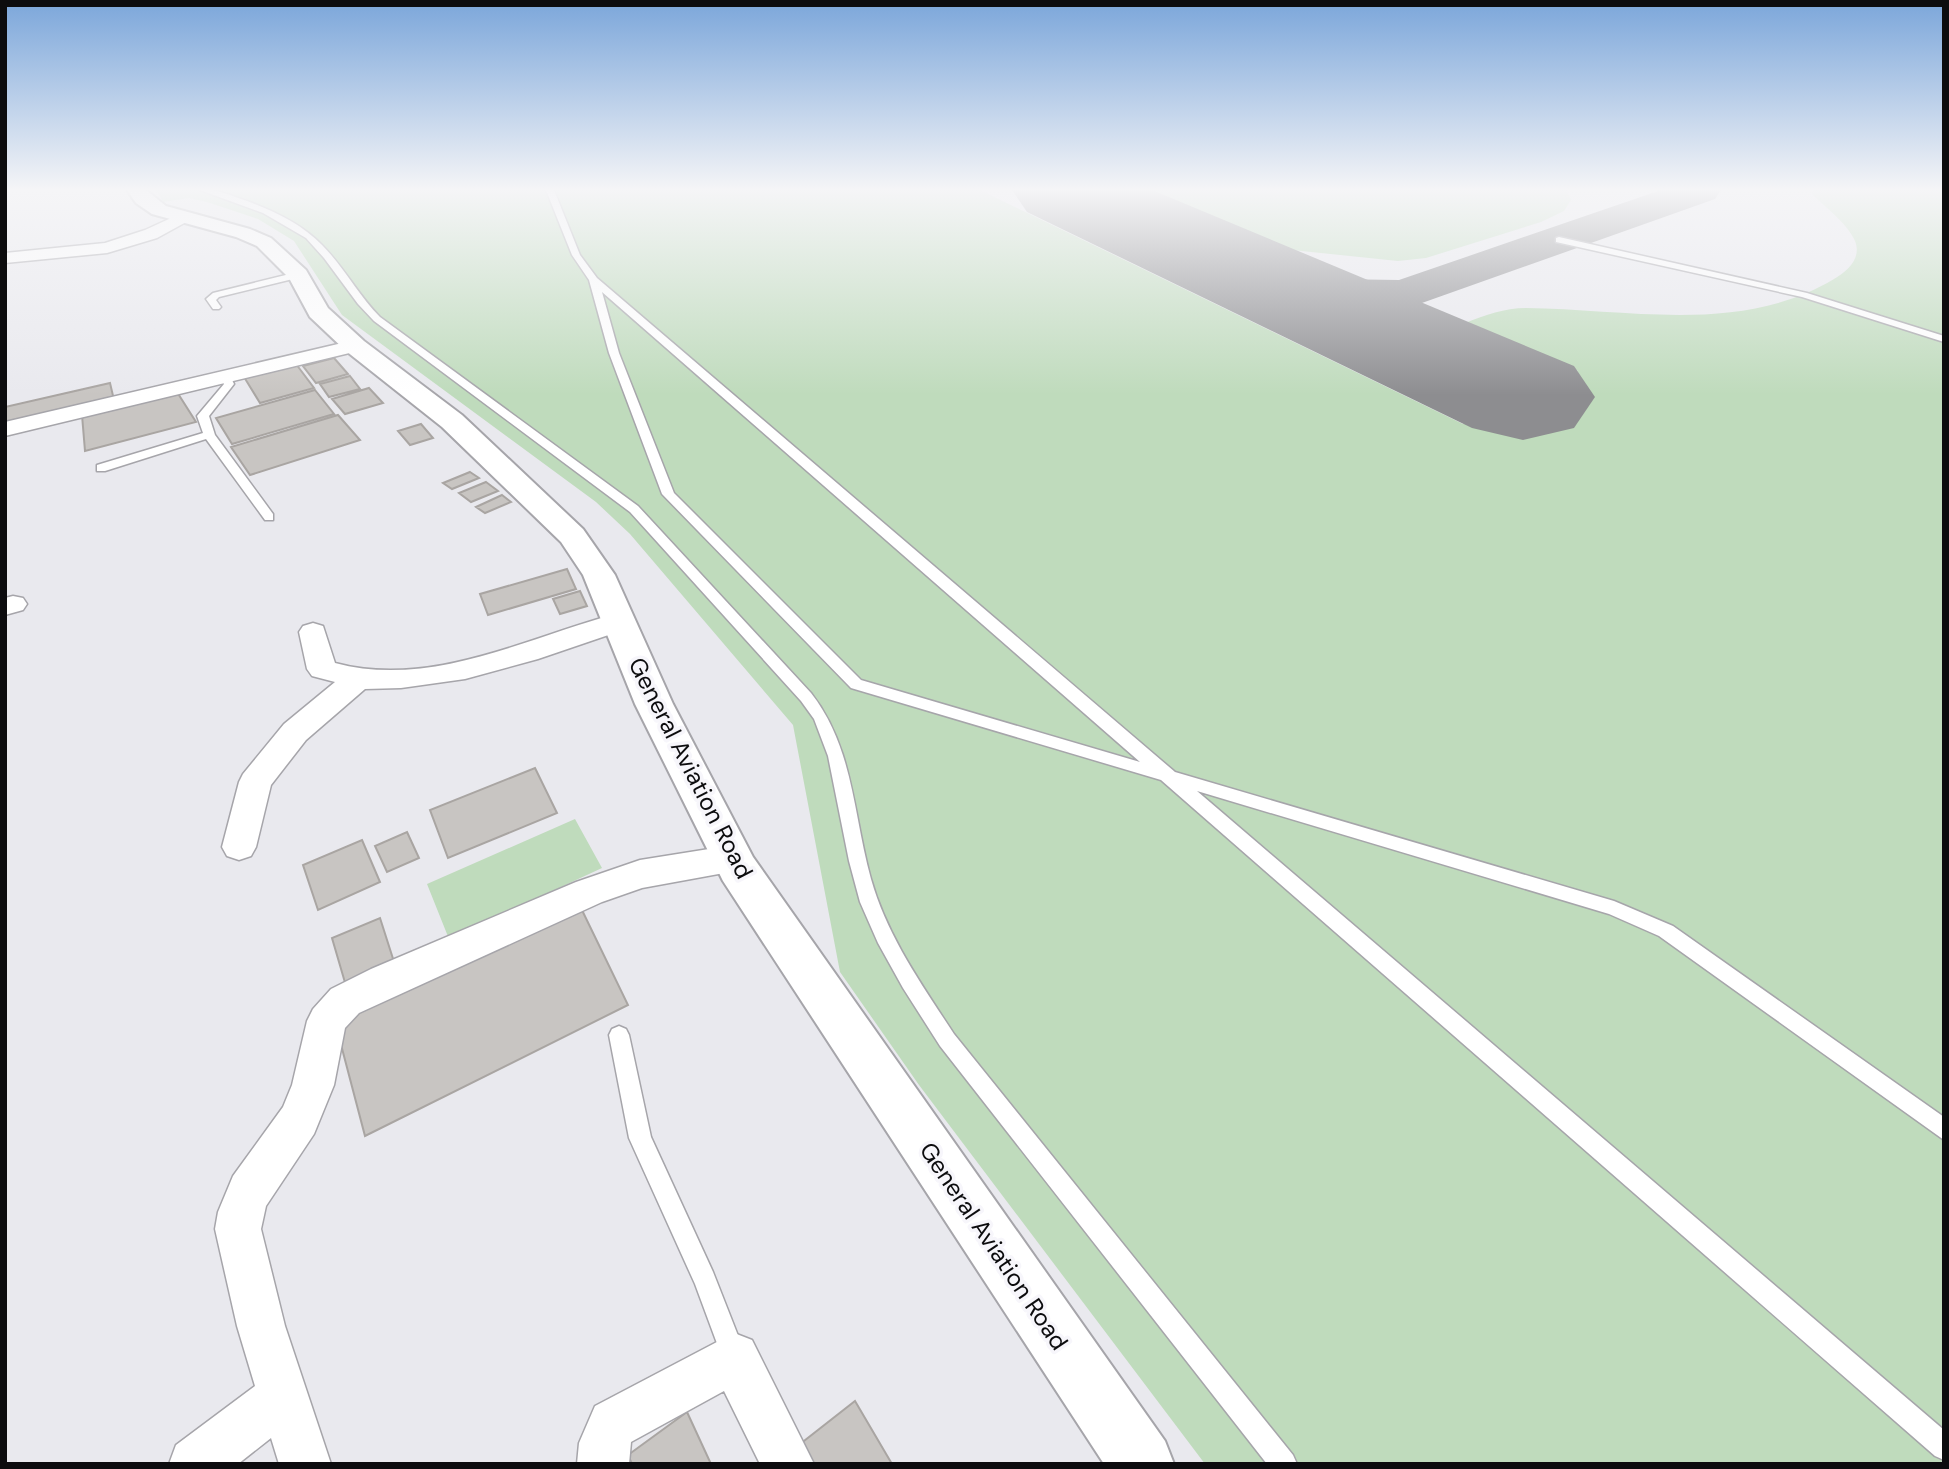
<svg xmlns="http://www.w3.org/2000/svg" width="1949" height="1469" font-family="'DM Sans',sans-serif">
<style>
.green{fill:#bfdbbc}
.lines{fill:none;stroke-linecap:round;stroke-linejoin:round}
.taxiway{fill:#8d8d90;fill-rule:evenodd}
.runway{fill:#8d8d90;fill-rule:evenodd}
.building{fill:#c8c5c2;stroke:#a9a5a2;stroke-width:2}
.service-casing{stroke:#a6a5aa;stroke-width:3}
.minor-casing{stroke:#a6a5aa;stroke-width:3}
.secondary-casing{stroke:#a6a5aa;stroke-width:4}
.service{fill:#fff;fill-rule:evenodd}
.minor{fill:#fff;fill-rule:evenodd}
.secondary{fill:#fff;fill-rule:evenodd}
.labels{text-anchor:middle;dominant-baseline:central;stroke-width:7;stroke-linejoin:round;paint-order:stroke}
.street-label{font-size:24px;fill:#0c0c0e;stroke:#f7f6fb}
</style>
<rect width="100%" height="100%" fill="#e9e9ee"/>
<path class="green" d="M156,190H980L1463,424L1578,371L1465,323C1486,315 1504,308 1526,308C1629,309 1740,335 1834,279C1847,271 1862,259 1855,241C1848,224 1825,207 1812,194L1813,190H1944V1464H1205L919,1085L840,972L793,725L630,534L596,502L342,315L294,241L258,219L207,202L189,198L163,202Z
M1148,190H1567L1571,200L1564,211L1541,222L1426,258L1398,261L1292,250Z
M575,819L602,868L449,939L427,884Z"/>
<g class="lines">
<path class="taxiway" d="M1661,190H1721L1715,199L1405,309H1332L1297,303L1244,288L1237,278L1244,268L1261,263L1332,279L1399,280Z"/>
<path class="runway" d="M1012,190H1152L1574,366L1595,397L1574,428L1523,440L1472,428L1027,212Z"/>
</g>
<path class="building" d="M334,358L348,374L316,383L303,366Z
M296,364L314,388L260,403L244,377Z
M350,376L360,389L329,397L320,384Z
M110,383L114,400L5,426V407Z
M369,388L383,403L345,414L332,399Z
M315,390L334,414L232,444L216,418Z
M177,392L196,422L85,451L82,415Z
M338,415L360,440L250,475L231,447Z
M421,424L433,438L410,445L398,431Z
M470,472L479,478L452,489L443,483Z
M486,482L498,491L471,502L459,493Z
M502,495L511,502L485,513L476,507Z
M567,569L576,589L488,615L480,594Z
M580,591L587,606L560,614L553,599Z
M535,768L557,813L448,858L430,810Z
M407,832L419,858L387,872L375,846Z
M362,840L380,882L318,910L303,865Z
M580,906L628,1005L365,1136L334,1018Z
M380,918L395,965L346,986L332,938Z
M855,1401L892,1464H804L795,1448Z
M687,1412L711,1464H632L628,1455Z"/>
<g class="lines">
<defs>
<path id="service" d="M200,190C216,188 232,196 247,201C274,211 302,224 322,245C344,267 358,295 380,317L638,506L811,693C854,748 853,815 871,879C887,936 922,985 954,1034L1293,1455L1297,1464H1267L940,1046L903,988L878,943L860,902L849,861L828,756L814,719L801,701L630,512L374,321L358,304L324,258L306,238L263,213Z
M546,190H554L580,255L597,278L1175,772L1614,901L1673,926L1944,1117V1140L1659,936L1609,914L1197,791L1944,1430V1460L1935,1456L1161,780L851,688L662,494L609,353L589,280L572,255ZM602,292L1140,762L861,680L674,493L619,353Z
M1559,237L1807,293L1944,336V342L1802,297L1556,242V238Z
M298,272L303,275L301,277L219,297L216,300L221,307L219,309H213L206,299L213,293Z
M221,374H229L234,384L209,416L215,435L273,514V520H265L206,439L105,471H97V465L203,433L197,416L224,384L220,376Z
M619,1026L626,1029L629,1035L651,1137L713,1272L746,1356L743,1365L734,1368L725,1365L695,1284L629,1138L609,1035L612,1029Z"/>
<path id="minor" d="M182,213L190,218L188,221L157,238L107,253L5,263V253L105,243L145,230Z
M355,340L362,342L365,346L362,350L5,436V422Z
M13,596L23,598L27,604L23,610L5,615V598Z
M619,613L629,616L633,622L629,628L538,659L465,679L401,688L365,689L306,740L271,785L256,847L251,856L239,860L227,856L222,847L239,782L243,774L284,724L335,682L312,676L307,669L299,632L303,626L313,623L323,626L335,663C431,689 528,637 619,613Z
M734,845L746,849L752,859L746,869L642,888L602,902L359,1013L345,1028L334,1085L314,1134L266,1206L261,1229L285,1326L331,1464H279L271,1438L238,1464H169L176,1445L255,1386L237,1326L215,1229L218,1212L233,1176L283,1107L292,1085L307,1021L313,1009L331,989L371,969L576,882L640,860Z
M734,1333L752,1340L814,1464H760L724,1391L631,1442L629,1464H577L579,1443L595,1406Z"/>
<path id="secondary" d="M127,190H146L166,206L250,229L271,238L306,270L328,308L364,341L462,415L583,529L615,575L673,704L753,857L1165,1441L1174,1464H1104L723,881L635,704L583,575L561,542L442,427L346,351L310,317L289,278L257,246L236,237L152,214L136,203Z"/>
</defs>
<use href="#service" class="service-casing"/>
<use href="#minor" class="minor-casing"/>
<use href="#secondary" class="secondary-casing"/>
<use href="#service" class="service"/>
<use href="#minor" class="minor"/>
<use href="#secondary" class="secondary"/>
</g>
<linearGradient id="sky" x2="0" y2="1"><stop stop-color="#7ba6da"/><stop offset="0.48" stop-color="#f5f5f7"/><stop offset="1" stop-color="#f5f5f7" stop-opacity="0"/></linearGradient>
<rect width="1949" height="395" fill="url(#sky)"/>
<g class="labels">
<g class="street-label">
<text transform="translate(691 768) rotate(63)">General Aviation Road</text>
<text transform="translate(994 1246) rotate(56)">General Aviation Road</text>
</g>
</g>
<rect width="1949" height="1469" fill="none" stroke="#0c0c0e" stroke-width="14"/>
</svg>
